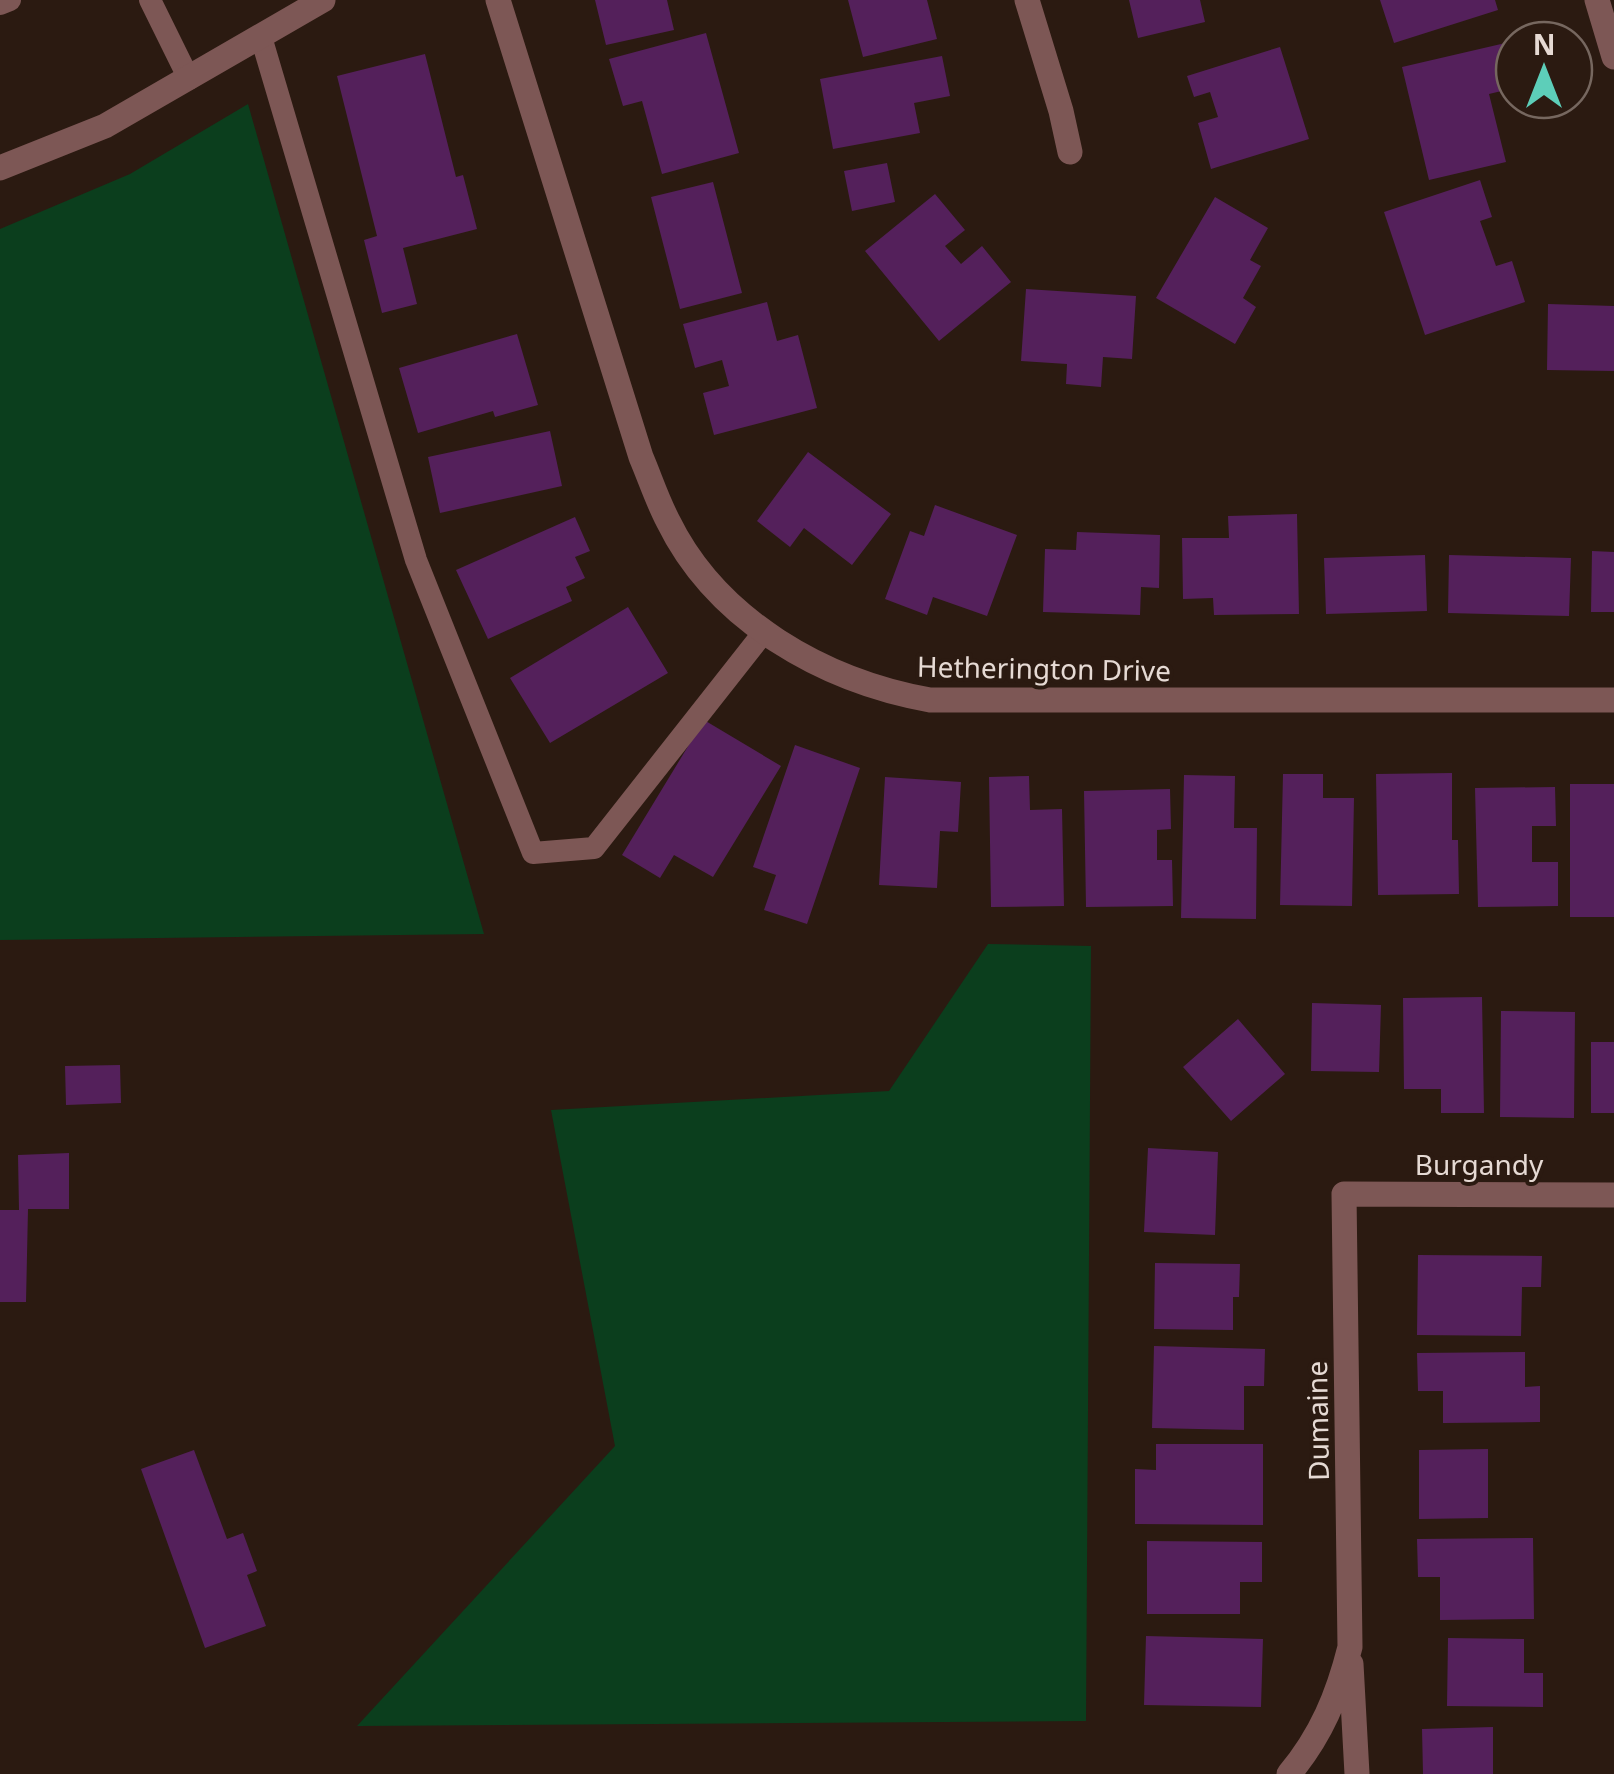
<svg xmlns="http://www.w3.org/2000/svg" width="1614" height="1774" font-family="'Noto Sans',sans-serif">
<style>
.green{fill:#0b3e1d}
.building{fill:#54205b}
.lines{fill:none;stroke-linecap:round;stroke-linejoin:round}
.lane{stroke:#7d5755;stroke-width:22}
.street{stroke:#7d5755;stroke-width:25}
.labels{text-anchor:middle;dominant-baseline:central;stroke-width:8;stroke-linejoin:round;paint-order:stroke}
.street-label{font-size:28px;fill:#e6dad4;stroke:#2b1a11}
</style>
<rect width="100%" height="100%" fill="#2b1a11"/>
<path class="green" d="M248,104L484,934L0,940V229L130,174Z
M988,944L1091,946L1086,1721L357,1726L615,1446L551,1110L889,1091Z"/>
<path class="building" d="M595,0H667L674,30L606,45Z
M848,0H927L937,39L863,57Z
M1129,0H1200L1205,22L1138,38Z
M1380,0H1495L1498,10L1394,43Z
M706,33L739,153L662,174L642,101L623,106L609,59Z
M1514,41V88L1489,94L1506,162L1429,180L1402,67Z
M1280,47L1309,139L1211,169L1198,123L1218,117L1210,92L1194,97L1187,76Z
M425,54L456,177L463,175L477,229L403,248L417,304L382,313L364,240L377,236L337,76Z
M942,56L950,96L914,103L920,133L833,149L820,79Z
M887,163L895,202L852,211L844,171Z
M1480,180L1492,217L1480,221L1496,266L1512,261L1525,302L1425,335L1384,212Z
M713,182L742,293L680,309L651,197Z
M935,194L965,230L945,246L961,264L982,246L1011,282L939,341L865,251Z
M1215,197L1268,228L1250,260L1261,266L1243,298L1256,307L1235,344L1156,298Z
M1026,289L1136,296L1132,359L1103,357L1101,387L1066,384L1067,364L1021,361Z
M767,302L777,341L798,335L817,408L714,435L703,393L729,386L722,360L695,368L683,324Z
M1548,304L1614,306V371L1547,370Z
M517,334L538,405L495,417L493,411L418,433L399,368Z
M550,431L562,486L440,513L428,457Z
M808,452L891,514L852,565L804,528L790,547L757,521Z
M935,505L1017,535L987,616L933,597L927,615L885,599L910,531L924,536Z
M1297,514L1299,614L1214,615L1213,598L1183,599L1182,538H1229L1228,516Z
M575,517L590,551L575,557L585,578L566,587L572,601L488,639L456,570Z
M1077,532L1160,535L1159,588L1141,587L1140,615L1043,612L1045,549L1076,550Z
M1592,551L1614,552V612H1591Z
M1425,555L1427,611L1326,614L1324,558Z
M1449,555L1571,558L1569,616L1448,613Z
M628,607L668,673L550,743L510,678Z
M704,720L781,766L713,877L674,855L660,878L622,855Z
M795,745L860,768L807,924L764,910L776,875L753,867Z
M1452,773V840H1458L1459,894L1378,895L1376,774Z
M1283,774H1323V798H1354L1352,906L1280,905Z
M1184,775L1235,776L1234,828H1257L1256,919L1181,918Z
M1029,776L1030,810L1062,809L1064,906L991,907L989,777Z
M885,777L961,782L958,832L940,831L937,888L879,885Z
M1570,784H1614V917H1570Z
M1555,787L1556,826H1532V862H1558V906L1478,907L1475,788Z
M1170,789L1171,829L1157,830V860H1172L1173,906L1086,907L1084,791Z
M1482,997L1484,1113H1441V1089H1404L1403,998Z
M1312,1003L1381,1005L1379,1072L1311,1071Z
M1501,1011L1575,1012L1574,1118L1500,1117Z
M1238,1019L1285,1074L1231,1121L1183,1067Z
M1591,1042H1614V1113H1591Z
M120,1065L121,1103L66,1105L65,1066Z
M1148,1148L1218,1152L1215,1235L1144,1232Z
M69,1153V1209H28L26,1302H0V1210H19L18,1155Z
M1418,1255L1542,1256L1541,1287H1522L1521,1336L1417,1335Z
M1155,1263L1240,1264L1239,1297H1233V1330L1154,1329Z
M1154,1346L1265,1349L1264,1386H1244V1430L1152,1428Z
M1525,1352V1387L1540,1386V1422L1443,1423V1391H1418L1417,1353Z
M1156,1444H1263V1525L1135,1524V1469L1156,1470Z
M1488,1449V1518L1419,1519V1450Z
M194,1450L227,1539L243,1533L257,1571L247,1575L266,1626L205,1648L141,1469Z
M1533,1538L1534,1619L1440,1620V1577H1418L1417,1539Z
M1147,1541L1262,1542V1582H1240V1614H1147Z
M1146,1636L1263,1639L1261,1707L1144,1705Z
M1448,1638L1524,1639V1673H1543V1707L1447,1706Z
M1493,1727V1774H1423L1422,1729Z"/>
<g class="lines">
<path class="lane" d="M150,0L189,79
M0,4L10,0
M261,37L416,560L533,853L594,848L764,632"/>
<path class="street" d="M498,0L641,457C650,478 657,500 668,521C717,621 824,681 930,700H1614
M1027,0L1061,111L1070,152
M1597,0L1614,57
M0,168L105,126L323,0
M1351,1664L1357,1774
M1289,1774C1321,1736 1338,1695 1350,1647L1344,1194L1614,1195"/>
</g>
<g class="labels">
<g class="street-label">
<text transform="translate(1044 668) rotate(1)">Hetherington Drive</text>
<text x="1479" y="1164">Burgandy</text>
<text transform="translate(1317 1421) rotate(-91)">Dumaine</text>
</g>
</g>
<g transform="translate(1544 70)"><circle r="48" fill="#2b1a11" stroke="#76675f" stroke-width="2.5"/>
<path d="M0-8L18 38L0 25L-18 38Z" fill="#5dceb9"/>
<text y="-15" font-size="28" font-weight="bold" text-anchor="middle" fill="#e6dad4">N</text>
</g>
</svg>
